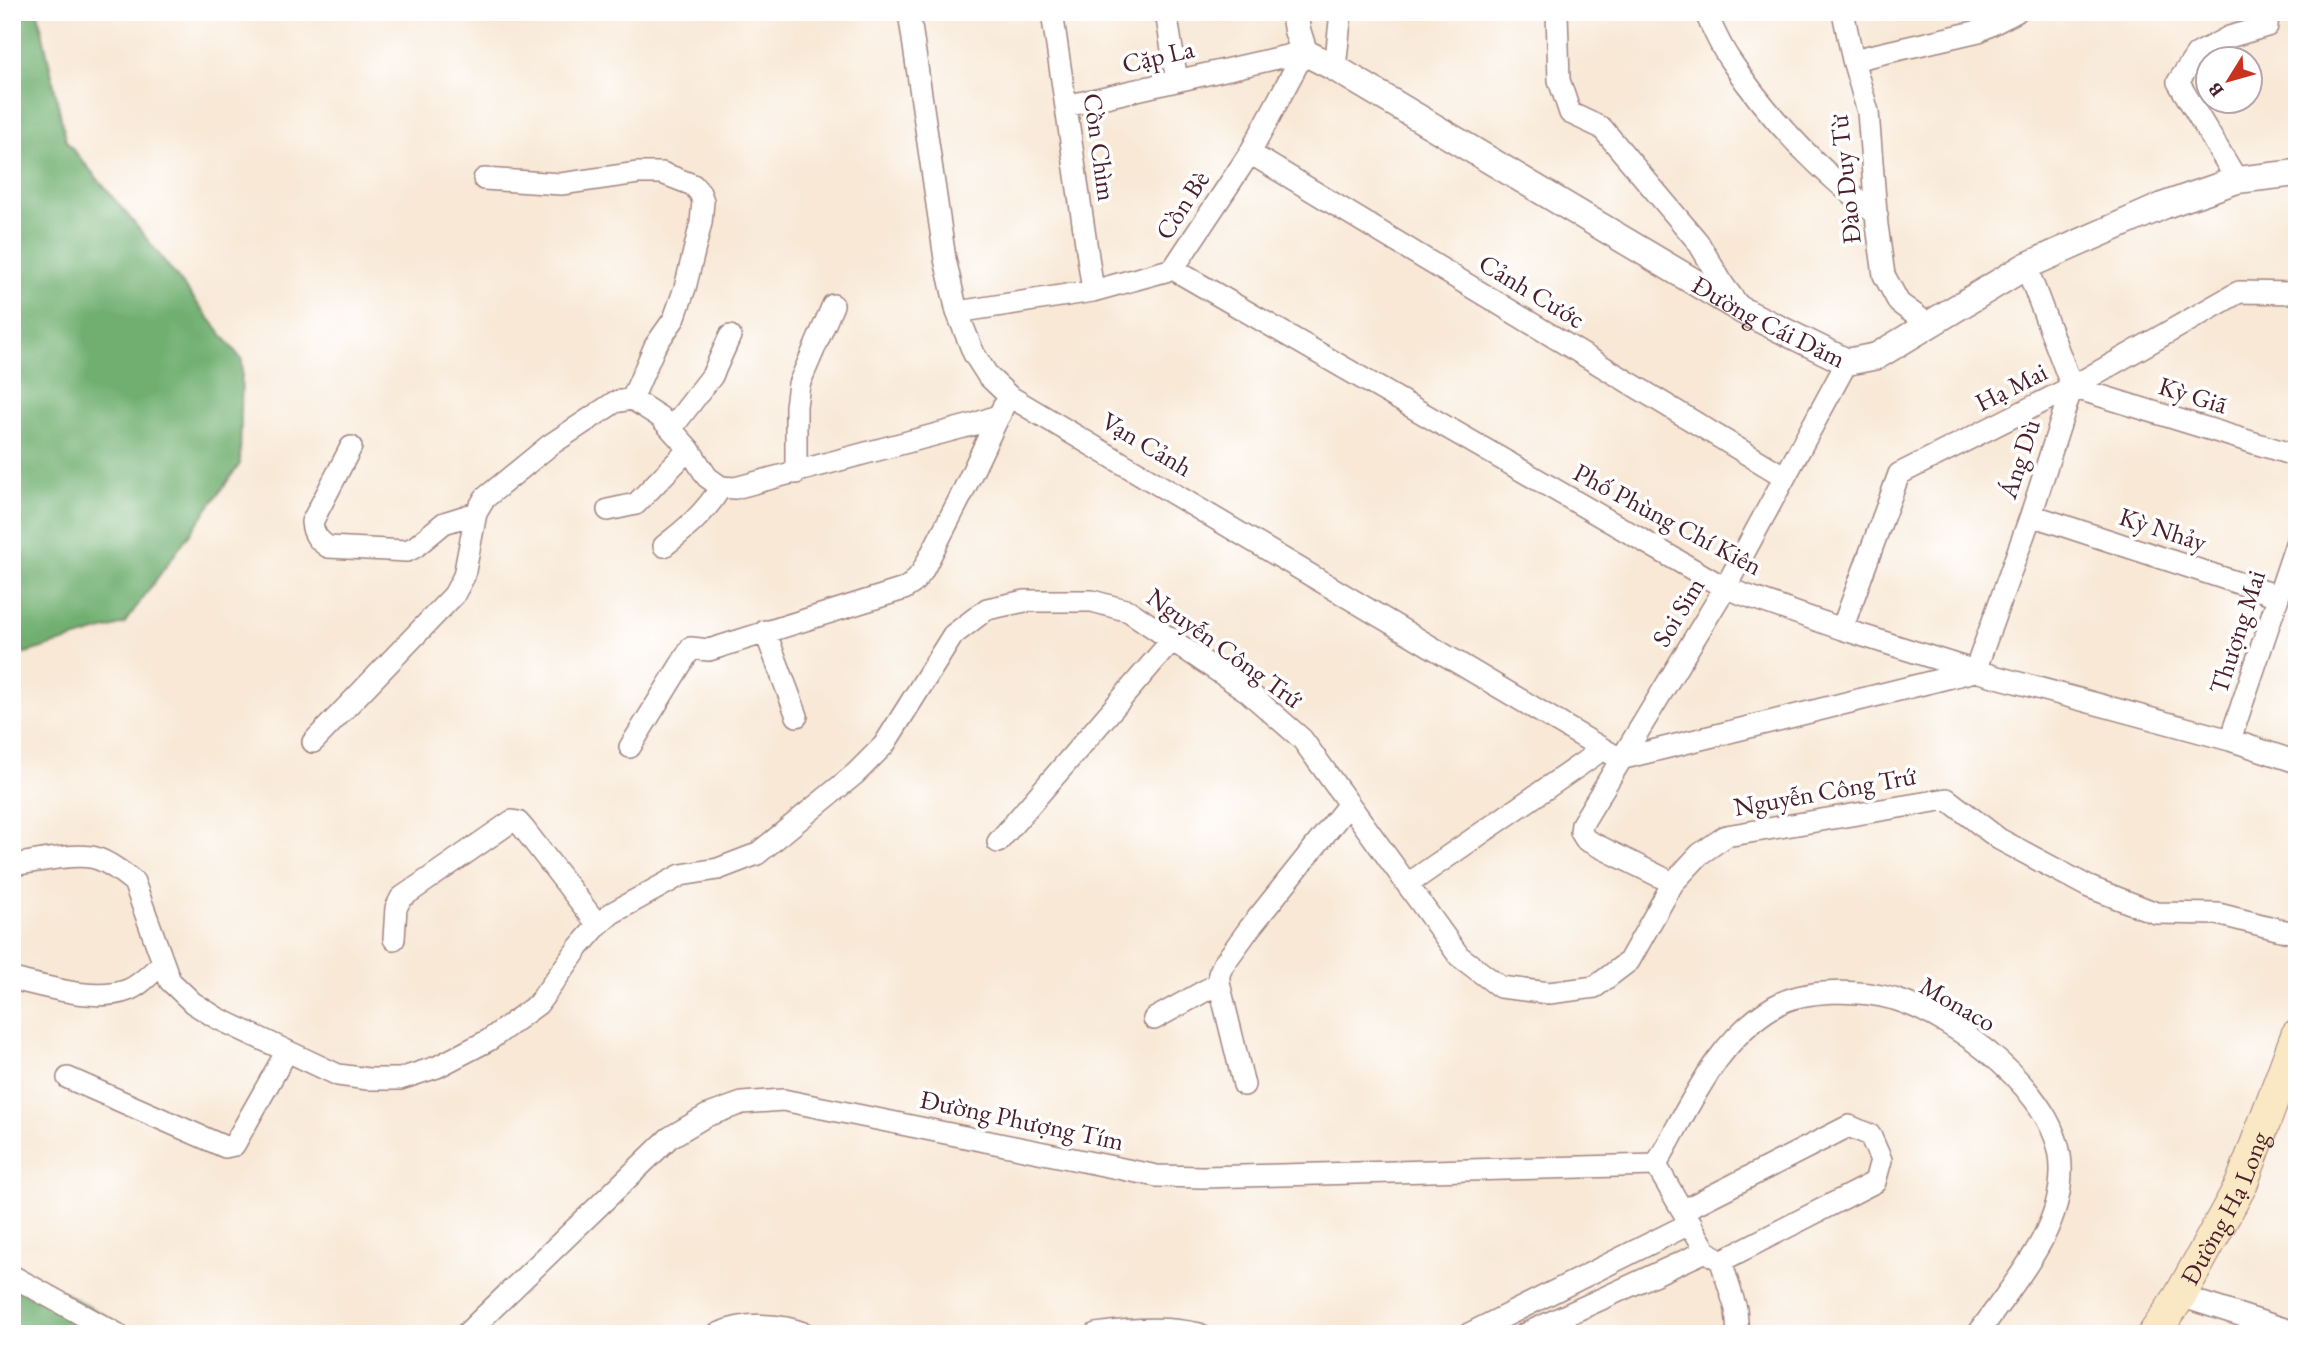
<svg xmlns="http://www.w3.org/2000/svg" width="2309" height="1346" font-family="'EB Garamond',serif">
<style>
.forest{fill:#70af70;stroke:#5d674e;stroke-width:2}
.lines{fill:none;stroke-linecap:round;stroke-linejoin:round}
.minor-casing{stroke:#a18480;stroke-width:24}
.tertiary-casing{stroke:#a18480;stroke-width:29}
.secondary-casing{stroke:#a18480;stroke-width:34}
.minor{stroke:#fff;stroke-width:21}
.tertiary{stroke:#fff;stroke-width:26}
.secondary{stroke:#fae7c3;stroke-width:32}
.labels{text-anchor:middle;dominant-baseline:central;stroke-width:7;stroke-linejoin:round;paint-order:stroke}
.street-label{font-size:26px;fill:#4a1f2b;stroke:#fff}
</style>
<rect width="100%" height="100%" fill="#fff"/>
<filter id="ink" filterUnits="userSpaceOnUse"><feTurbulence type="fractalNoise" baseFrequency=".0143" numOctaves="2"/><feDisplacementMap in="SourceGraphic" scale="14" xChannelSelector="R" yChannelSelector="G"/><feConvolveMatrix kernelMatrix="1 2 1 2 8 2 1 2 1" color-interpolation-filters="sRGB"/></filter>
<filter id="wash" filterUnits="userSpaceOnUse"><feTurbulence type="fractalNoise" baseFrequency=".00686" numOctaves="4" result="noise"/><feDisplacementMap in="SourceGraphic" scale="28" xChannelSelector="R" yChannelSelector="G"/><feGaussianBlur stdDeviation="1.57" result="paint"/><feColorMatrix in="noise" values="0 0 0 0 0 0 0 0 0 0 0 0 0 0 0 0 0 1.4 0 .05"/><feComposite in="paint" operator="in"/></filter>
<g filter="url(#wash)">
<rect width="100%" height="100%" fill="#f8e8d5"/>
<path class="forest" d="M12,12H38L66,141L135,224L242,360L240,464L124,624L12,657Z
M12,1263L137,1334H12Z"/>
</g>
<g filter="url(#ink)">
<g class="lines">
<defs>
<path id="minor" d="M909,12L945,259L957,312L974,354L988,376L1009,396L1620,759
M1052,12L1093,291
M1166,12L1177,81
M1557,12L1559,80L1570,113L1602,128L1698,242L1724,286L1739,306
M1705,12C1713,28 1720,46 1730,60C1770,120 1820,171 1877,215
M1843,12L1853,60L1868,112L1877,225L1884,275L1899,303L1928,324
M1853,60L1979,31L2016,12
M1335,68L1341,12
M1066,106L1304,52
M1250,153L1785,477
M484,179L561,184L638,173H662L693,185L700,193L703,201L701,223L685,288L674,319L655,346L632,399
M2237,180L2178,82L2197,54L2229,37L2267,26L2268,12
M1173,269L1725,588L1842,629L1975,671L2230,740L2297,762
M957,312L1093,291L1173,269L1250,153L1304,52
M2072,387L2297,456
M671,429L712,376L730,336
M351,447L312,522C313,534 318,540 328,547L407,551L415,547L444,523L476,513
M796,473V406L799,384L833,305
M608,510L636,504L689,449
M2031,515L2278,596
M664,546C686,529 706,512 721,487
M1842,629L1899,474L2072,387L2239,292L2297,293
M765,631L797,716
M2230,740L2297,541
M313,742L454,595L464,576L476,513L485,498L550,445L615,402L632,399L660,417L689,449L707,477L721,487L735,488L975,424L1000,415
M630,747L691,648L709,650L904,589L913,583L922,572L960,498L1003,407
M1620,759L1975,671L2031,515L2072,387L2026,266
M998,842L1173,639
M12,865C37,862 66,854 91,857C105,859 123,873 134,882L170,981L193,1003L217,1018L338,1075L368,1079H400L437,1067L489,1040L538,1004L579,947L598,925L612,913L681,875L718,869L757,854L855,774L884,745L953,635L987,609L1025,601H1092L1129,611L1247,691L1302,739L1459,956L1500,987L1549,993L1595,987L1629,961L1673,883L1700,854L1726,836L1947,799L1999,839L2089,887L2156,913L2218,914L2297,934
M1673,883L1586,840L1581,832L1582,824L1725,588L1847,362
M1408,884L1603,749
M394,939L396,908L401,898L512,821L518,822L524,829L598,925
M12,979C45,986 95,1003 128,990C141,985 152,972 163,963
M1154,1019L1219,983
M68,1078L225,1147L234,1145L287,1051
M1244,1085L1219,983V974L1223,965L1249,929L1349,804
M1656,1165C1689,1108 1716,1040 1775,1006C1805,988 1861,990 1894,999C1957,1018 2060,1095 2061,1167C2063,1231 2012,1284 1978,1334
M1656,1165L1706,1251L1721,1261L1736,1309L1738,1334
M1684,1210L1849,1126L1870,1135L1881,1160L1875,1182L1721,1261
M12,1276L117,1334
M2180,1296L2297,1333
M466,1334L669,1138L706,1116L742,1103L783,1100L1157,1176L1203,1177L1656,1165
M718,1334C743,1322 780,1323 806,1334
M1096,1334C1129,1329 1166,1326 1199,1334
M1469,1334L1691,1223
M1525,1334L1706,1251"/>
<g id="tertiary">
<path id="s1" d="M1294,12L1297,30L1304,52L1335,68L1743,311L1847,362L1877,356L2026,266L2165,205L2237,180L2297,173"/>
</g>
<g id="secondary">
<path id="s2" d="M2154,1334L2180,1296L2241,1185L2297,1035"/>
</g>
</defs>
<use href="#minor" class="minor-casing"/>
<use href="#tertiary" class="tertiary-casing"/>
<use href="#secondary" class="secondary-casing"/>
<use href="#minor" class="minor"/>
<use href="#tertiary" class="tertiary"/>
<use href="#secondary" class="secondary"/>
</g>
</g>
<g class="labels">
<g class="street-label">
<text transform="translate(1158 56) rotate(-13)">Cặp La</text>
<text transform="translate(1100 147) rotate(82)">Cồn Chìm</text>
<text transform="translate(1845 179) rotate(-96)">Đào Duy Từ</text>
<text transform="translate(1182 205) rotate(-57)">Cồn Bè</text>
<text transform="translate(1532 291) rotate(31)">Cảnh Cước</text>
<text stroke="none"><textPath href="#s1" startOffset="579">Đường Cái Dăm</textPath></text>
<text transform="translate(2011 387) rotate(-27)">Hạ Mai</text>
<text transform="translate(2193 395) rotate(17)">Kỳ Giã</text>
<text transform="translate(1147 444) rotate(31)">Vạn Cảnh</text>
<text transform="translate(2019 459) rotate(-72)">Áng Dù</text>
<text transform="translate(1668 519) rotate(28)">Phố Phùng Chí Kiên</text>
<text transform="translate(2163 529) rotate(18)">Kỳ Nhảy</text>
<text transform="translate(1678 612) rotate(-59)">Soi Sim</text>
<text transform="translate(2237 632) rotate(-72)">Thượng Mai</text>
<text transform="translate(1225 648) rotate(36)">Nguyễn Công Trứ</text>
<text transform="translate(1825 791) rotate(-10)">Nguyễn Công Trứ</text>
<text transform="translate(1958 1004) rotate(30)">Monaco</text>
<text transform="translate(1022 1120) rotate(12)">Đường Phượng Tím</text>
<text stroke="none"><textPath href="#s2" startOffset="145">Đường Hạ Long</textPath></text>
</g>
</g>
<rect width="2309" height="1346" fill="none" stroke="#fff" stroke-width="42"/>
<g transform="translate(2229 80) rotate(233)"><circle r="33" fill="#ffffff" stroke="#b7a5aa" stroke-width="2"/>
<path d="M0-5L12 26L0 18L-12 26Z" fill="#c8321e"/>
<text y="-10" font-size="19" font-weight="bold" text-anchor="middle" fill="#4a1f2b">B</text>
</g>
</svg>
